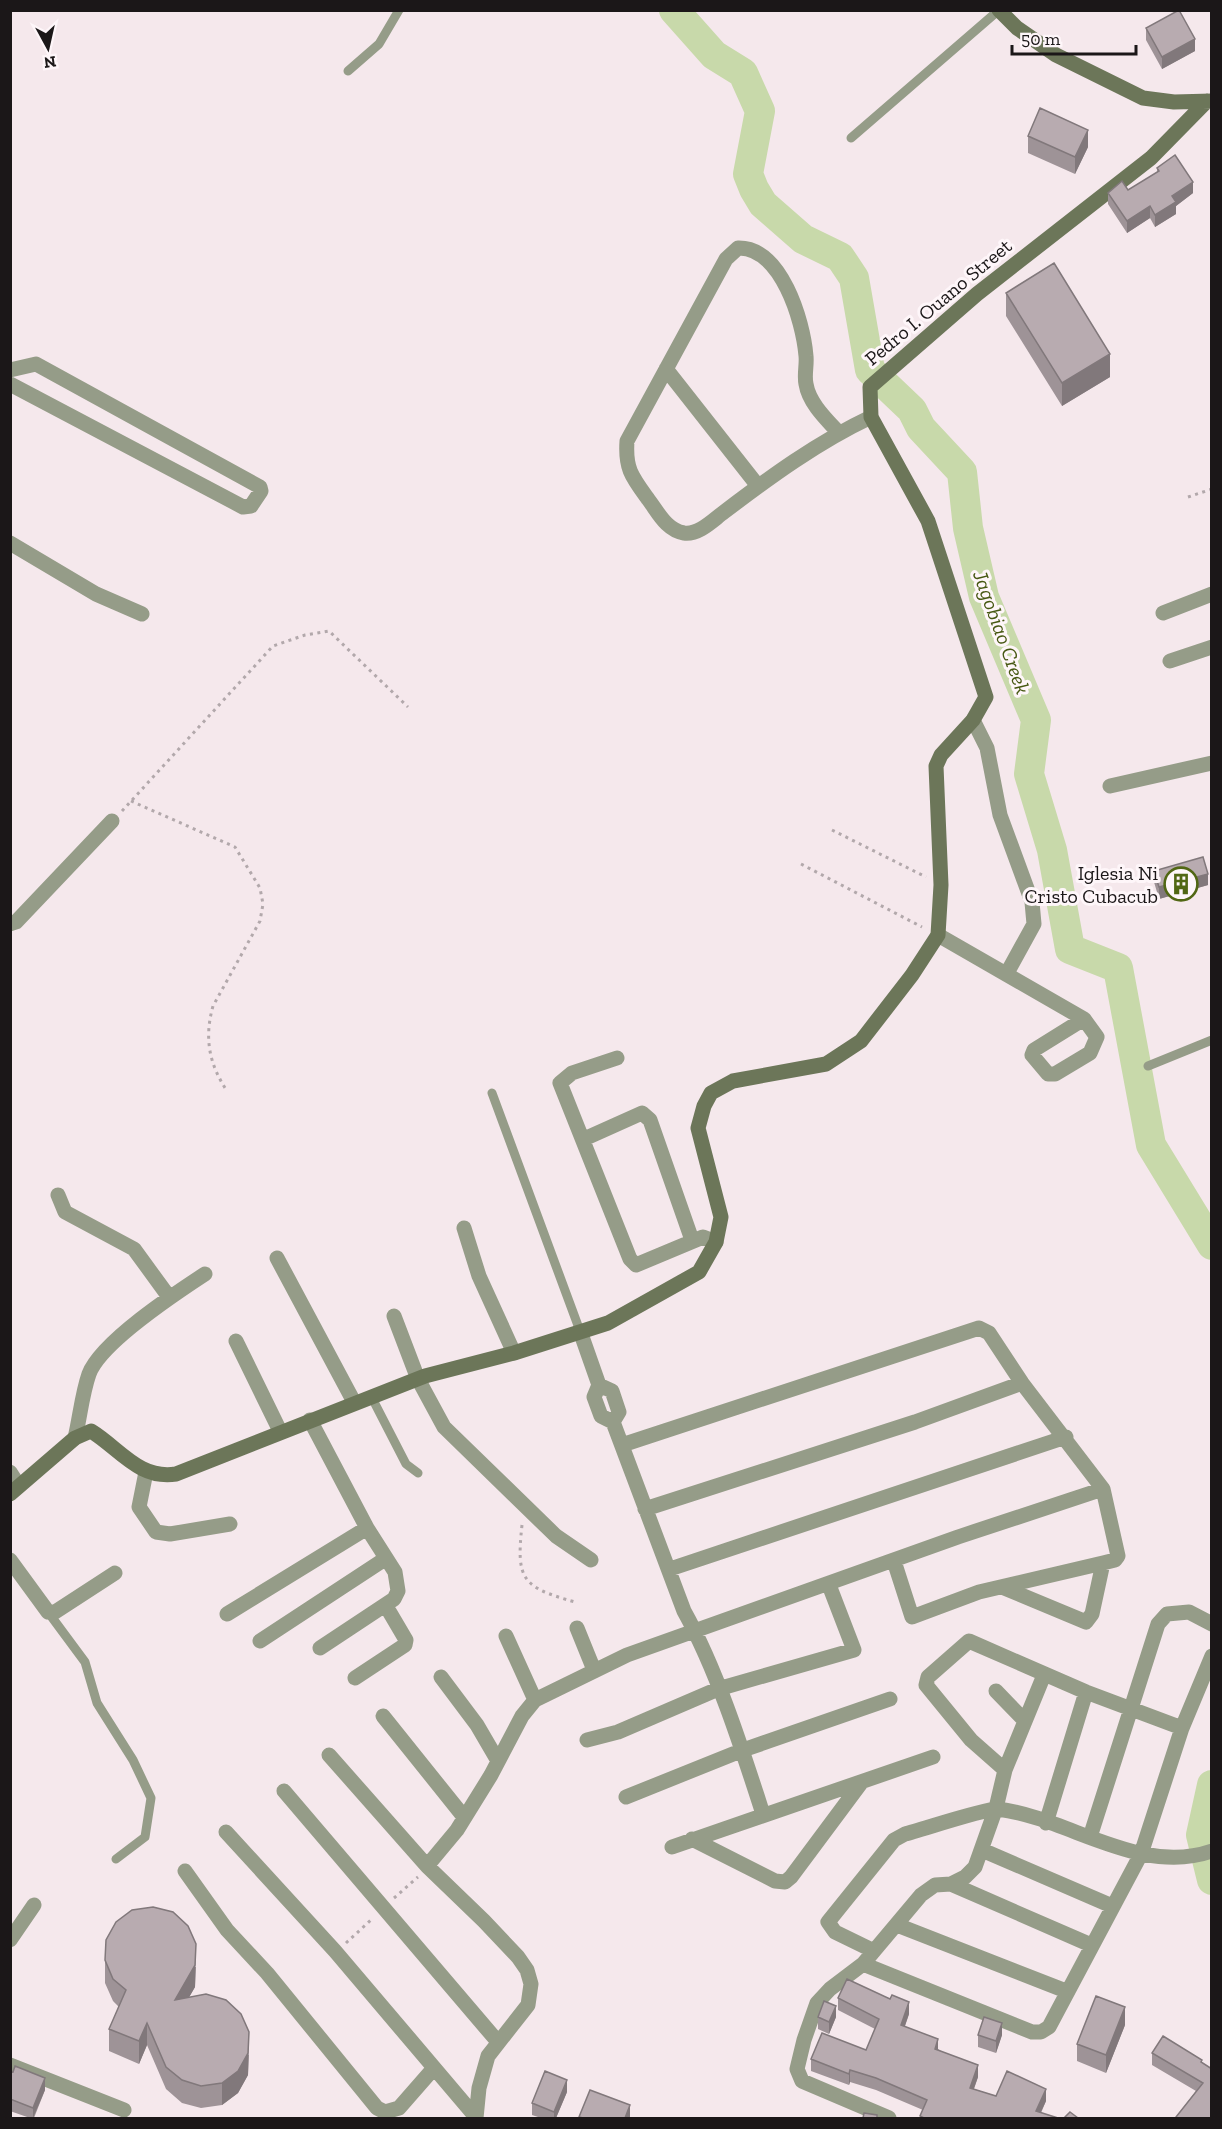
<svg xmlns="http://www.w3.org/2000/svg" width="1222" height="2129" font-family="'Zilla Slab',serif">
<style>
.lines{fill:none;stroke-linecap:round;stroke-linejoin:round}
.river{stroke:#c8d9aa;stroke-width:30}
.path{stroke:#b2a8ab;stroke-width:3;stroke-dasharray:3 4.5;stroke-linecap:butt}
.lane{stroke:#959c88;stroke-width:9}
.street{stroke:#959c88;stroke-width:15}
.secondary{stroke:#6c7659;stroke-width:15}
.wall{fill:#9e9397}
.shaded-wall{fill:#81787b}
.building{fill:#b8abb0;stroke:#81787b;stroke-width:1.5}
.labels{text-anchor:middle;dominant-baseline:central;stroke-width:6;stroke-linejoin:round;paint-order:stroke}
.street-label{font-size:20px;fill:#1b1718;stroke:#fef6f9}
.poi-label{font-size:20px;fill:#1b1718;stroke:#fef6f9;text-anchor:end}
.water-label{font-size:21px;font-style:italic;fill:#465812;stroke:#fef6f9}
</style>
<rect width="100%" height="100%" fill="#f5e8ec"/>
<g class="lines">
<path class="river" d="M674,10L714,55L743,73L760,111L748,174L754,189L763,204L803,239L840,257L854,278L870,370L912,410L921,428L962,472L968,528L984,597L1036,720L1029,774L1052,850L1070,949L1118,968L1151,1145L1212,1245
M1212,1785L1201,1835L1212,1880"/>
<path class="path" d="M1188,497L1212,489
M131,801L235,847L260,888L263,904L260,921L213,1006C204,1038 209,1064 227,1091
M122,811L273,646L305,635L329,631L408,707
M832,830L926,877
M801,864L922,927
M522,1525C516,1580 522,1587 575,1602
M394,1898L418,1877
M346,1943L372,1919"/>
<path class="lane" d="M348,71L379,44L399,10
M851,138L999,10
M1148,1066L1212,1040
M492,1093L580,1331
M371,1396L406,1464L418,1473
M48,1612L85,1662L97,1703L133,1760L151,1798L145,1837L116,1859"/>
<path class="street" d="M666,369L758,486
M10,370L36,364L260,487L261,491L251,506L243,507L10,384
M839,433C826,419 809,403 806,384C804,375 807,365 806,356C803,320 781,247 738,248L726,259L627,441C625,469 632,477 648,499C658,512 666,530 684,533C699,535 713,520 724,512C770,477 818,442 871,417
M10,543L96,594L142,614
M1163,613L1212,594
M1170,661L1212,647
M973,720L987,748L1000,815L1032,902L1034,924L1007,973
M1110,786L1212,763
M10,924L16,922L112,821
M938,935L1084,1019L1097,1037L1090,1053L1055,1074H1048L1032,1055L1034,1050L1084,1019
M617,1058L572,1073L560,1083L630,1259L636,1265L703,1237L716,1242
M584,1139L642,1113L650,1120L692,1240
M58,1195L65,1212L134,1249L169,1297
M464,1228L479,1276L514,1353
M277,1258L354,1402
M394,1316L418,1379L444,1427L556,1536L591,1560
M580,1331L599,1385L594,1397L601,1416L613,1422L684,1611C717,1670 742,1749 763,1814
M236,1341L280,1431
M599,1385L612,1391L619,1412L613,1422
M310,1420L367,1528L395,1572L398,1591L394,1599L320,1648
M75,1438C80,1417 82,1394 89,1374C101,1342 176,1293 205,1274
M622,1445L979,1328L989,1333L1022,1383L1103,1489L1118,1556L1115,1560L1103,1563L979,1592L912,1617L894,1561
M10,1472L19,1486
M146,1472L139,1507L156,1532L170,1534L230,1524
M645,1509L915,1422L1022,1383
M10,1560L48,1612H55L115,1573
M670,1569L1066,1437
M1002,1587L1086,1622L1092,1614L1103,1563
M227,1614L367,1528
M577,1628L594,1670
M506,1636L535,1700
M260,1641L385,1559
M441,1677L477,1725L498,1761
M355,1678L405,1645L406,1640L386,1606
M996,1691L1024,1720
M383,1716L464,1817
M587,1740L618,1732L718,1689L854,1650L829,1585
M329,1755L427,1866L484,1921L518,1957L527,1970L531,1984L528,2005L488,2056L479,2088L476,2118
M1005,1770L971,1740L926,1685L928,1677L969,1641L1086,1692L1182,1728
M284,1791L498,2042
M626,1797L743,1750L890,1699
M1046,1823L1086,1692
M226,1832L335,1951L475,2116
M1090,1837L1158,1624L1167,1614L1189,1612L1212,1624
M692,1839L775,1881L785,1882L791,1877L861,1783
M672,1847L933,1757
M982,1850L1112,1906
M427,1866L457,1830L491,1775L522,1716L535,1700L627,1655L958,1537L1103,1489
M185,1871L227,1930L267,1973L377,2108L385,2112L399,2108L434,2068
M951,1884L1091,1945
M897,1925L1066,1991
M10,1940L34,1905
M874,1951L835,1932L828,1922L894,1840L905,1834C921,1830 986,1808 998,1809C1069,1818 1139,1876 1212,1851
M863,1964L1032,2032H1041L1049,2027L1141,1854L1182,1728L1212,1656
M10,2065L124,2110
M889,2118L802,2081L797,2069L804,2040L817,2003L830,1989L863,1964L921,1895L935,1885L951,1884L965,1877L975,1867L996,1808L1005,1770L1044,1675"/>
<path class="secondary" d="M999,10L1017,28L1056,55L1143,98L1174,102L1212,101
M10,1494L75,1438L91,1431C119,1448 139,1480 176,1474L425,1376L514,1353L608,1323L699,1272L716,1242L721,1217L698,1128L704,1106L711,1093L733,1081L826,1064L861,1041L912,975L938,935L941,885L936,766L941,755L973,720L986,697L928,521L871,417L870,387L977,294L1151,158L1207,101"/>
</g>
<path class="wall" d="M1146,28L1195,51L1162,69L1146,40Z
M1028,136L1088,147L1075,174L1028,153Z
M1157,168L1193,193L1176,206V214L1155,227L1150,218L1127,233L1108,204V193L1128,190L1157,173Z
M1006,293L1110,377L1062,406L1006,316Z
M1154,871L1208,885L1159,899L1154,882Z
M105,1960L196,1967L195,1987L189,1997L249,2055L248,2075L238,2093L222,2105L201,2108L182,2103L166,2089L147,2045L139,2064L109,2051V2029L119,2007L113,2001L105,1983Z
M838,1998L909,2014L905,2026L978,2077L974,2089L996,2096L1046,2101L1041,2113L1058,2118H920L923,2110L876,2090L850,2082L849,2085L811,2071V2059L866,2050L875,2029L838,2010Z
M818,2017H836L829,2034L818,2029Z
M1125,2025L1106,2073L1077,2061V2044Z
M978,2035H1002L996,2053L978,2047Z
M1152,2053L1202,2063L1212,2118H1176V2117L1196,2091L1152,2065Z
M10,2071L45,2090L34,2118H30L10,2111Z
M567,2092L556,2118H541L532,2115V2103Z"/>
<path class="shaded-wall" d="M1195,39V51L1162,69V57Z
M1088,130V147L1075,174V157Z
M1193,182V193L1176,206V214L1155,227V215L1172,196Z
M1150,206V218L1127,233V221Z
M1110,354V377L1062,406V383Z
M1208,874V885L1159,899V887Z
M196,1944L195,1987L175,2022V2000Z
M909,2002V2014L901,2037V2025Z
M836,2006V2017L829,2034V2022Z
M1125,2007V2025L1106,2073V2055Z
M147,2023V2045L139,2064V2041Z
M1002,2023V2035L996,2053V2041Z
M249,2032L248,2075L238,2093L222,2105V2083Z
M938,2039V2051L935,2049Z
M978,2065V2077L970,2099V2088Z
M850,2070V2082L849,2085V2074Z
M45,2078V2090L33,2118V2108Z
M567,2080V2092L556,2118H554V2112Z
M1046,2089V2101L1038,2118L1036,2111Z
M630,2105V2118H625Z"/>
<path class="building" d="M1179,10L1195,39L1162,57L1146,28Z
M1040,108L1088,130L1075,157L1028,136Z
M1175,155L1193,182L1172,196L1176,202L1155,215L1150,206L1127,221L1108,193L1122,181L1128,190L1159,171L1157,168Z
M1054,263L1110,354L1062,383L1006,293Z
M1203,857L1208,874L1159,887L1154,871Z
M153,1907L173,1912L188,1926L196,1944L195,1965L175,2000L206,1994L226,2000L241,2014L249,2032L248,2053L238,2071L222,2083L201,2086L182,2080L166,2067L147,2023L139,2041L109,2029L126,1990L113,1979L105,1960L106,1940L116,1922L132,1910Z
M847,1979L890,1999L892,1995L909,2002L901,2025L938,2039L935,2049L978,2065L970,2088L996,2096L1007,2071L1046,2089L1036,2111L1058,2118H924L920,2116L927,2100L876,2078L850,2070L849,2074L811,2059L822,2033L866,2050L879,2019L838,1998Z
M1096,1996L1125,2007L1106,2055L1077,2044Z
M824,2001L836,2006L829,2022L818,2017Z
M984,2017L1002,2023L996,2041L978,2035Z
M1163,2036L1202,2060L1201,2062L1212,2069V2118H1178L1176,2117L1203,2083L1152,2053Z
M15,2066L45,2078L33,2108L10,2099V2071L13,2072Z
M545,2071L567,2080L554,2112L532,2103Z
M590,2090L630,2105L625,2118H583L579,2117Z
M1070,2112L1078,2118H1064Z
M864,2113L877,2115V2118H863Z"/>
<defs>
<symbol id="building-ring" viewBox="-11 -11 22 22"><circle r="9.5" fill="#fef6f9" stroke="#516714" stroke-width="1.5"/><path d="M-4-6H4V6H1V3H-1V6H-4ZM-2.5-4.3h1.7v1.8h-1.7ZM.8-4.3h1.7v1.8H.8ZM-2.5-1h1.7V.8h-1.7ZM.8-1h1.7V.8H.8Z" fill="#516714"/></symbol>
</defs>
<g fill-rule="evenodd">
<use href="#building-ring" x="1162" y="865" width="38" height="38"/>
</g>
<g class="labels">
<g class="street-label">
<text transform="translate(938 302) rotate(-40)">Pedro I. Ouano Street</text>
</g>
<g class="poi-label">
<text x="1158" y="873">Iglesia Ni<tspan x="1158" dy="23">Cristo Cubacub</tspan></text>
</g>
<g class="water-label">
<text transform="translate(1002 632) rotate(70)">Jagobiao Creek</text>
</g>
</g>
<rect width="1222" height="2129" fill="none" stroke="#1b1718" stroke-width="24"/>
<g transform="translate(48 48) rotate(172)" stroke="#fef6f9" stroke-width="4.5" paint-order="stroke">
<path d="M0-4.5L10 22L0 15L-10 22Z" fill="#1b1718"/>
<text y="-9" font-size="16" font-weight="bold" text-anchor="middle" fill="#1b1718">N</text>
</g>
<path d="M1012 45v9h124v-9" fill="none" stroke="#1b1718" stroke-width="3"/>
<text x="1021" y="45" font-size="18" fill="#1b1718" stroke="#fef6f9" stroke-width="4.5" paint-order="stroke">50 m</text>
</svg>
